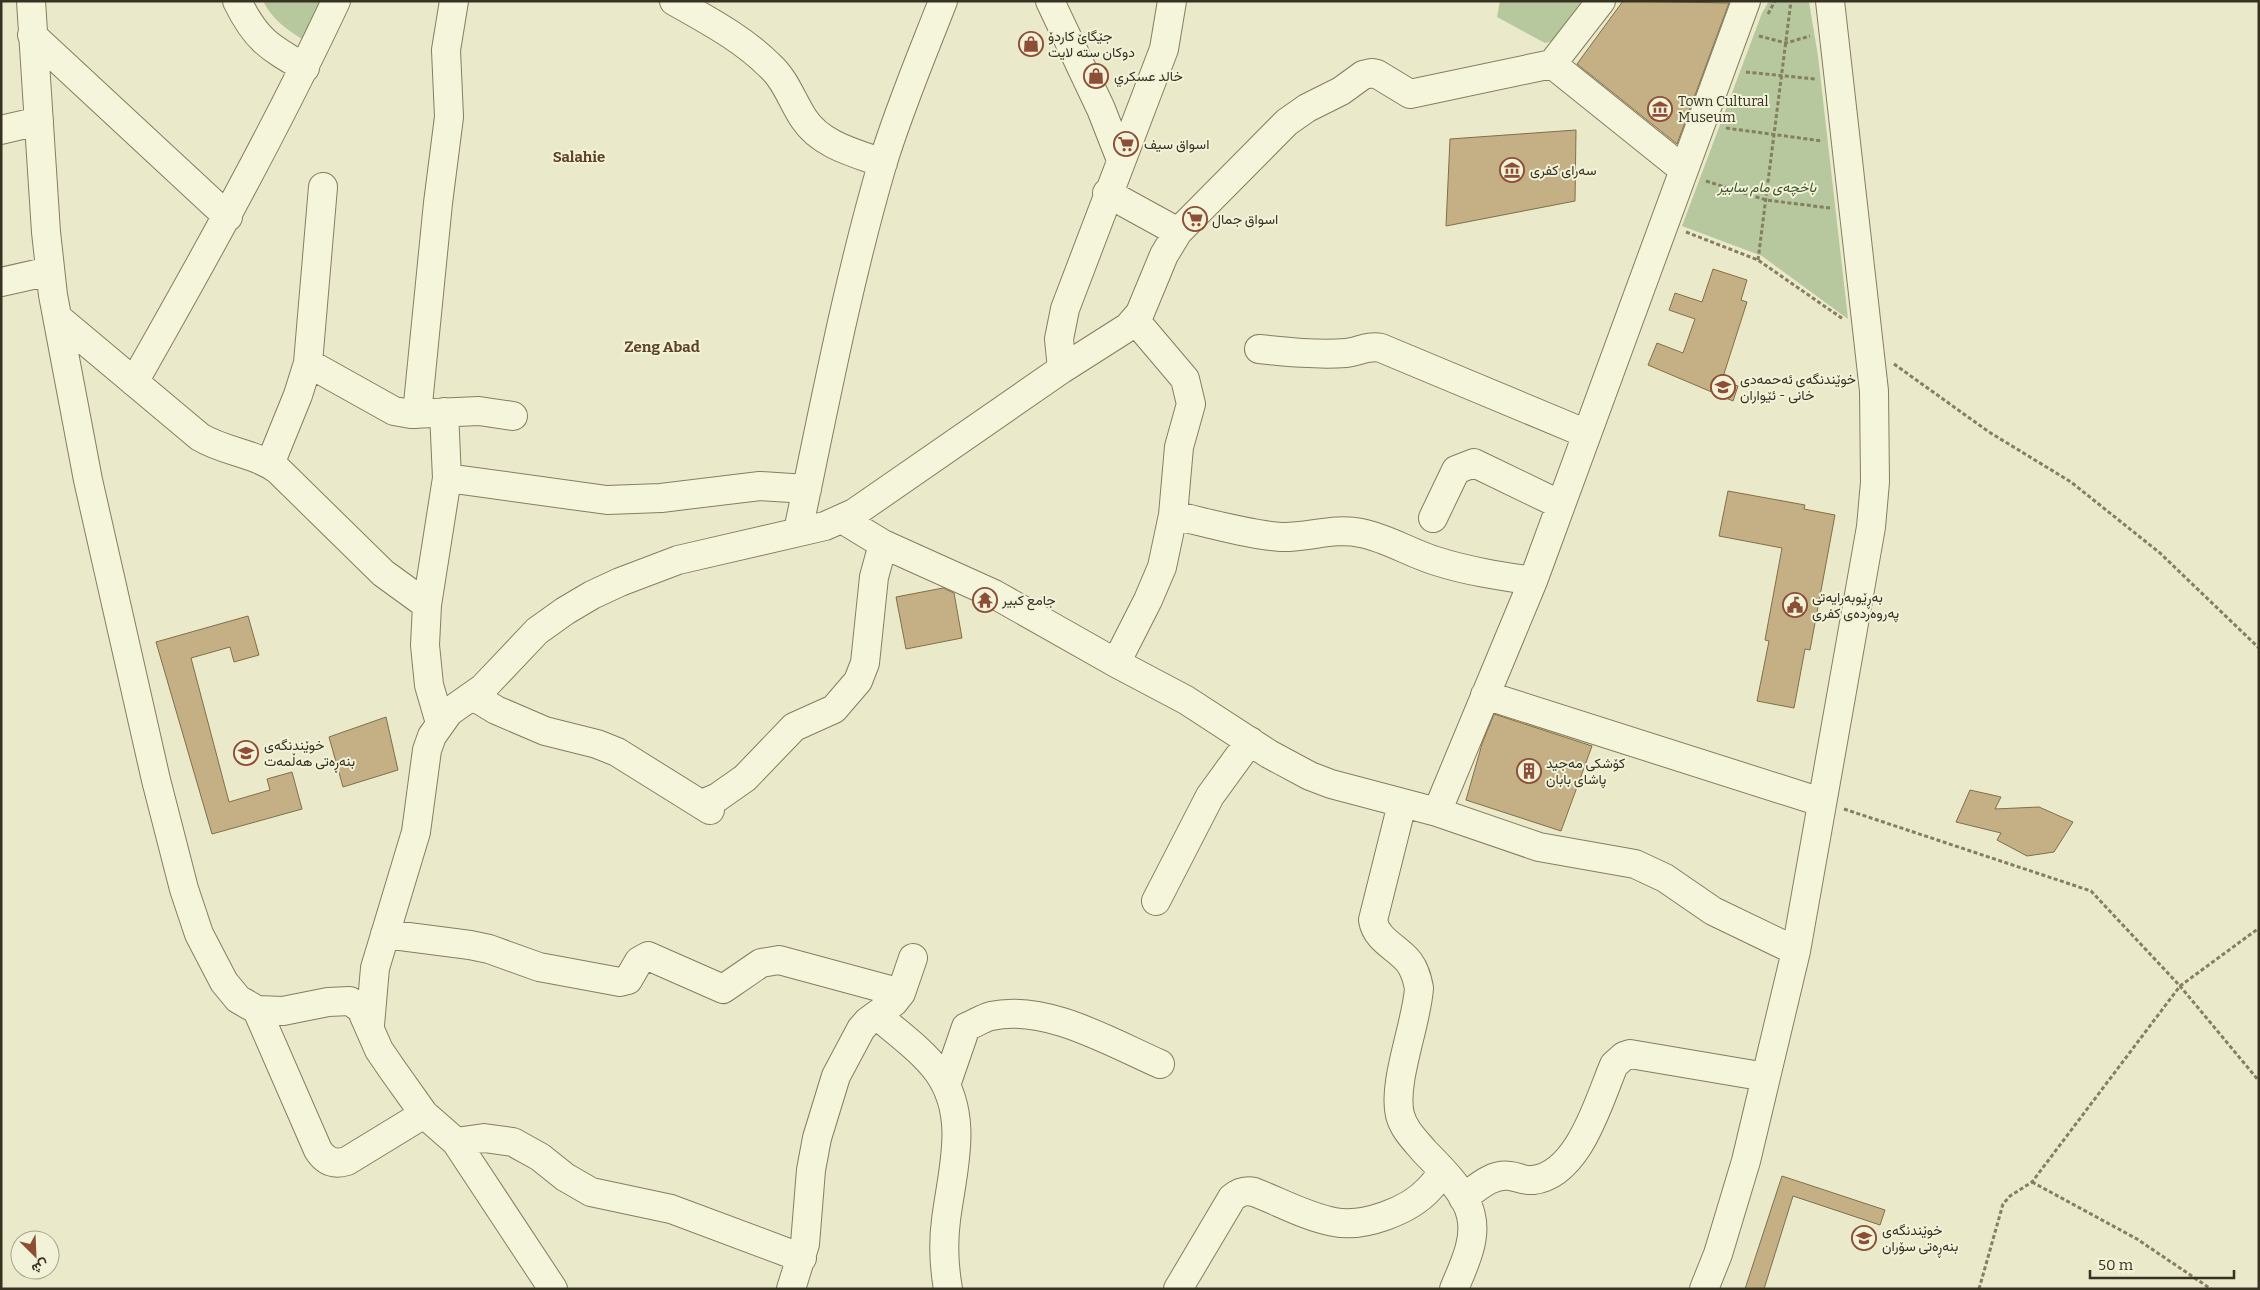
<svg xmlns="http://www.w3.org/2000/svg" width="2260" height="1290" font-family="Bitter,Vazirmatn,serif">
<style>
.green{fill:#b7c79e}
.building{fill:#c4b084;stroke:#816f48}
.lines{fill:none;stroke-linecap:round;stroke-linejoin:round}
.minor-casing{stroke:#857e60;stroke-width:30}
.path{stroke:#857e60;stroke-width:3;stroke-dasharray:4 2.5;stroke-linecap:butt}
.minor{stroke:#f5f5dc;stroke-width:28}
.labels{text-anchor:middle;dominant-baseline:central;stroke-width:4;stroke-linejoin:round;paint-order:stroke}
.poi-label{font-size:14px;fill:#373222;stroke:#f2f2d8;text-anchor:start}
.park-label{font-size:14px;font-style:italic;fill:#3c512b;stroke:#f2f2d8}
.neighbourhood-label{font-size:15px;font-weight:bold;fill:#5f4226;stroke:#f2f2d8}
</style>
<rect width="100%" height="100%" fill="#eae9c9"/>
<path class="green" d="M263,1H320L302,39C285,28 272,19 263,1Z
M1500,1H1582L1558,36L1553,41L1545,43L1497,17Z
M1769,1L1809,2L1818,56L1848,319L1762,256L1682,226L1762,13Z"/>
<path class="building" d="M1623,1L1729,3L1677,144L1577,64Z
M1576,130L1575,201L1446,226L1450,139Z
M1713,269L1747,280L1741,300L1747,302L1722,380L1738,386L1733,401L1648,365L1657,343L1683,353L1695,319L1669,310L1675,293L1702,302Z
M1728,491L1805,505L1804,509L1835,515L1810,650L1805,649L1794,708L1757,701L1769,641L1765,640L1782,548L1719,536Z
M943,588L954,593L962,638L906,649L896,597Z
M248,616L259,655L234,662L230,647L191,658L229,802L270,790L267,779L292,772L302,809L212,834L156,642Z
M1494,714L1592,746L1561,831L1466,800L1482,744Z
M386,717L398,770L343,787L329,737Z
M1970,790L2001,797L1995,809L2039,807L2073,822L2054,852L2027,856L1997,840L2001,833L1956,822Z
M1782,1176L1885,1210L1880,1225L1793,1196L1764,1289H1745Z"/>
<g class="lines">
<defs>
<path id="minor" d="M31,1L46,232L53,295L88,480L156,780L184,889L199,934L224,982L238,999L257,1010L283,1011L328,1002L350,1001L361,1009L379,1050L392,1069L424,1114L456,1142L553,1289
M237,1C256,40 269,47 305,68
M674,1C707,20 742,38 769,65C786,80 792,101 804,119C821,145 855,153 883,163
M1050,1L1101,109L1121,160
M32,35L228,217
M1552,64L1684,170
M1,130L39,121
M1107,193L1178,232
M1,282L50,271
M58,318L200,437C225,452 255,453 278,470L383,573L427,605
M1259,349C1288,352 1317,355 1346,353C1358,352 1368,345 1381,348L1587,434
M308,363L394,411L411,414L479,411L513,416
M1062,369L1059,339L1065,309L1164,49L1172,1
M134,382C205,257 275,131 336,1
M417,414L438,203L449,117L446,50L454,1
M270,464L298,395L308,363L323,187
M447,478L607,500L661,498L760,486L807,489
M1173,515C1208,523 1245,534 1281,537C1308,538 1334,527 1361,533C1387,538 1410,553 1436,561C1467,571 1500,576 1533,581
M1433,518L1456,470L1474,463L1561,505
M842,519L883,544L994,594L1116,663L1186,700L1269,754L1310,776L1331,784L1437,812L1539,847L1635,864L1665,878L1713,911L1796,951
M798,531C824,408 847,285 882,165C899,109 922,55 943,1
M1116,663L1148,600L1162,567L1173,515L1179,447L1191,404L1185,379L1135,320
M1485,695L1821,802
M473,696L496,710L545,731L597,744L617,752L710,810
M440,723L429,685L425,645L427,605L447,478L444,412
M702,804L718,797L745,778L794,727L834,709L858,681L865,663L874,577L883,544
M1402,804L1373,920C1376,940 1397,947 1409,962C1415,970 1417,978 1419,988C1417,1023 1392,1083 1400,1115C1404,1130 1415,1140 1425,1152C1440,1167 1467,1194 1471,1216C1477,1240 1463,1267 1454,1289
M1437,812L1533,581L1746,1
M1156,901L1210,796L1250,741
M385,934L470,945L489,949L539,967L620,982L628,980L639,961L648,956L723,989L761,963L779,960L901,993
M257,1010L318,1150C325,1161 334,1165 347,1161L424,1114
M877,1015C897,1033 922,1050 938,1072C970,1117 952,1171 946,1220C943,1243 944,1266 948,1289
M370,1025L375,968L416,832L427,750L432,736L449,712L483,688L537,631L565,611L592,595L620,582L678,560L825,526L854,513L1062,369L1128,327L1140,313L1164,255L1178,232L1287,122L1307,108L1341,91L1363,75L1372,73L1377,74L1410,94L1552,64L1601,1
M946,1085L966,1027C974,1024 983,1018 991,1016C1046,1004 1110,1042 1160,1064
M456,1142L484,1138L513,1142L540,1157L565,1177L591,1192L671,1209L802,1258
M1463,1198C1477,1188 1492,1173 1510,1176C1518,1177 1525,1181 1533,1180C1579,1175 1599,1100 1614,1065L1624,1056L1630,1054L1766,1077
M791,1289L805,1244L811,1170L817,1138L836,1076L861,1029L868,1021L894,1002L901,993L913,958
M1178,1289L1232,1198C1239,1192 1245,1190 1254,1192C1280,1202 1307,1217 1334,1222C1363,1228 1409,1211 1429,1189C1434,1184 1439,1177 1443,1171
M1704,1289L1718,1254L1746,1161L1796,951L1871,527L1875,482L1874,391L1830,1"/>
</defs>
<use href="#minor" class="minor-casing"/>
<path class="path" d="M1768,14L1775,1
M1759,36L1786,43L1810,36
M1746,72L1815,79
M1726,128L1822,141
M1706,181L1766,200L1830,208
M1686,232L1758,260L1843,319
M1758,260L1791,1
M1894,364L1989,432L2071,482L2160,553L2259,648
M1844,809L2091,891L2180,986L2259,1081
M2032,1182L2137,1239L2211,1289
M1979,1289L2003,1204L2010,1196L2032,1182L2180,986L2259,928"/>
<use href="#minor" class="minor"/>
</g>
<defs>
<symbol id="shop-ring" viewBox="-11 -11 22 22"><circle r="9.5" fill="#f2f2d8" stroke="#8d4e36" stroke-width="1.5"/><path d="M-5-2.5h2.3a2.7 3.5 0 0 1 5.4 0H5L5.5 6h-11ZM-1.5-2.5h3a1.5 2.3 0 0 0-3 0Z" fill="#8d4e36"/></symbol>
<symbol id="museum-ring" viewBox="-11 -11 22 22"><circle r="9.5" fill="#f2f2d8" stroke="#8d4e36" stroke-width="1.5"/><path d="M0-6L6-3V-2H-6V-3ZM-5-1h2V3h-2ZM-1-1h2V3h-2ZM3-1h2V3H3ZM-6 4H6V6H-6Z" fill="#8d4e36"/></symbol>
<symbol id="supermarket-ring" viewBox="-11 -11 22 22"><circle r="9.5" fill="#f2f2d8" stroke="#8d4e36" stroke-width="1.5"/><path d="M-6-5.5h2.5l.6 2H6L4.5 2H-2.5L-4.4-4H-6ZM-1.5 3.2a1.3 1.3 0 1 0 .1 0ZM3 3.2a1.3 1.3 0 1 0 .1 0Z" fill="#8d4e36"/></symbol>
<symbol id="school-ring" viewBox="-11 -11 22 22"><circle r="9.5" fill="#f2f2d8" stroke="#8d4e36" stroke-width="1.5"/><path d="M0-5L7-2L0 1L-7-2ZM-4 1L0 2.5L4 1V4Q0 6-4 4Z" fill="#8d4e36"/></symbol>
<symbol id="temple-ring" viewBox="-11 -11 22 22"><circle r="9.5" fill="#f2f2d8" stroke="#8d4e36" stroke-width="1.5"/><path d="M0-6L5-2H3V0L6.5 2.5H4V6H1.5V3h-3V6H-4V2.5H-6.5L-3 0V-2H-5Z" fill="#8d4e36"/></symbol>
<symbol id="civic-ring" viewBox="-11 -11 22 22"><circle r="9.5" fill="#f2f2d8" stroke="#8d4e36" stroke-width="1.5"/><path d="M-.6-6.5H3V-4.5H.6V-3L4-1V1h2V6H-6V1h2V-1L-.6-3ZM-1.2 2.5V6h2.4V2.5Z" fill="#8d4e36"/></symbol>
<symbol id="building-ring" viewBox="-11 -11 22 22"><circle r="9.5" fill="#f2f2d8" stroke="#8d4e36" stroke-width="1.5"/><path d="M-4-6H4V6H1V3H-1V6H-4ZM-2.5-4.3h1.7v1.8h-1.7ZM.8-4.3h1.7v1.8H.8ZM-2.5-1h1.7V.8h-1.7ZM.8-1h1.7V.8H.8Z" fill="#8d4e36"/></symbol>
</defs>
<g fill-rule="evenodd">
<use href="#shop-ring" x="1017" y="30" width="28" height="28"/>
<use href="#shop-ring" x="1082" y="62" width="28" height="28"/>
<use href="#museum-ring" x="1646" y="95" width="28" height="28"/>
<use href="#supermarket-ring" x="1112" y="130" width="28" height="28"/>
<use href="#museum-ring" x="1498" y="156" width="28" height="28"/>
<use href="#supermarket-ring" x="1181" y="205" width="28" height="28"/>
<use href="#school-ring" x="1709" y="373" width="28" height="28"/>
<use href="#temple-ring" x="971" y="586" width="28" height="28"/>
<use href="#civic-ring" x="1781" y="591" width="28" height="28"/>
<use href="#school-ring" x="232" y="739" width="28" height="28"/>
<use href="#building-ring" x="1515" y="757" width="28" height="28"/>
<use href="#school-ring" x="1850" y="1224" width="28" height="28"/>
</g>
<g class="labels">
<g class="poi-label">
<text x="1048" y="36">جێگاێ کاردۆ<tspan x="1048" dy="16">دوکان ستە لایت</tspan></text>
<text x="1114" y="76">خالد عسکري</text>
<text x="1678" y="101">Town Cultural<tspan x="1678" dy="16">Museum</tspan></text>
<text x="1144" y="144">اسواق سيف</text>
<text x="1530" y="170">سەرای کفری</text>
<text x="1212" y="219">اسواق جمال</text>
<text x="1740" y="379">خوێندنگەی ئەحمەدی<tspan x="1740" dy="16">خانی - ئێواران</tspan></text>
<text x="1812" y="597">بەڕێوبەرایەتی<tspan x="1812" dy="16">پەروەردەی کفری</tspan></text>
<text x="1002" y="600">جامع كبير</text>
<text x="264" y="745">خوێندنگەی<tspan x="264" dy="16">بنەڕەتی هەڵمەت</tspan></text>
<text x="1546" y="763">کۆشکی مەجید<tspan x="1546" dy="16">پاشای بابان</tspan></text>
<text x="1882" y="1230">خوێندنگەی<tspan x="1882" dy="16">بنەڕەتی سۆران</tspan></text>
</g>
<g class="park-label">
<text x="1767" y="187">باخچەی مام سابیر</text>
</g>
<g class="neighbourhood-label">
<text x="579" y="157">Salahie</text>
<text x="662" y="347">Zeng Abad</text>
</g>
</g>
<rect width="2260" height="1290" fill="none" stroke="#373222" stroke-width="5"/>
<g transform="translate(35 1255) rotate(156)"><circle r="24" fill="#f2f2d8" stroke="#a7a58f"/>
<path d="M0-4L9 19L0 12L-9 19Z" fill="#8d4e36"/>
<text y="-8" font-size="14" font-weight="bold" text-anchor="middle" fill="#373222">ش</text>
</g>
<path d="M2090 1270v8h144v-8" fill="none" stroke="#373222" stroke-width="2.5"/>
<text x="2098" y="1270" font-size="15" fill="#373222" stroke="#f2f2d8" stroke-width="4" paint-order="stroke">50 m</text>
</svg>
